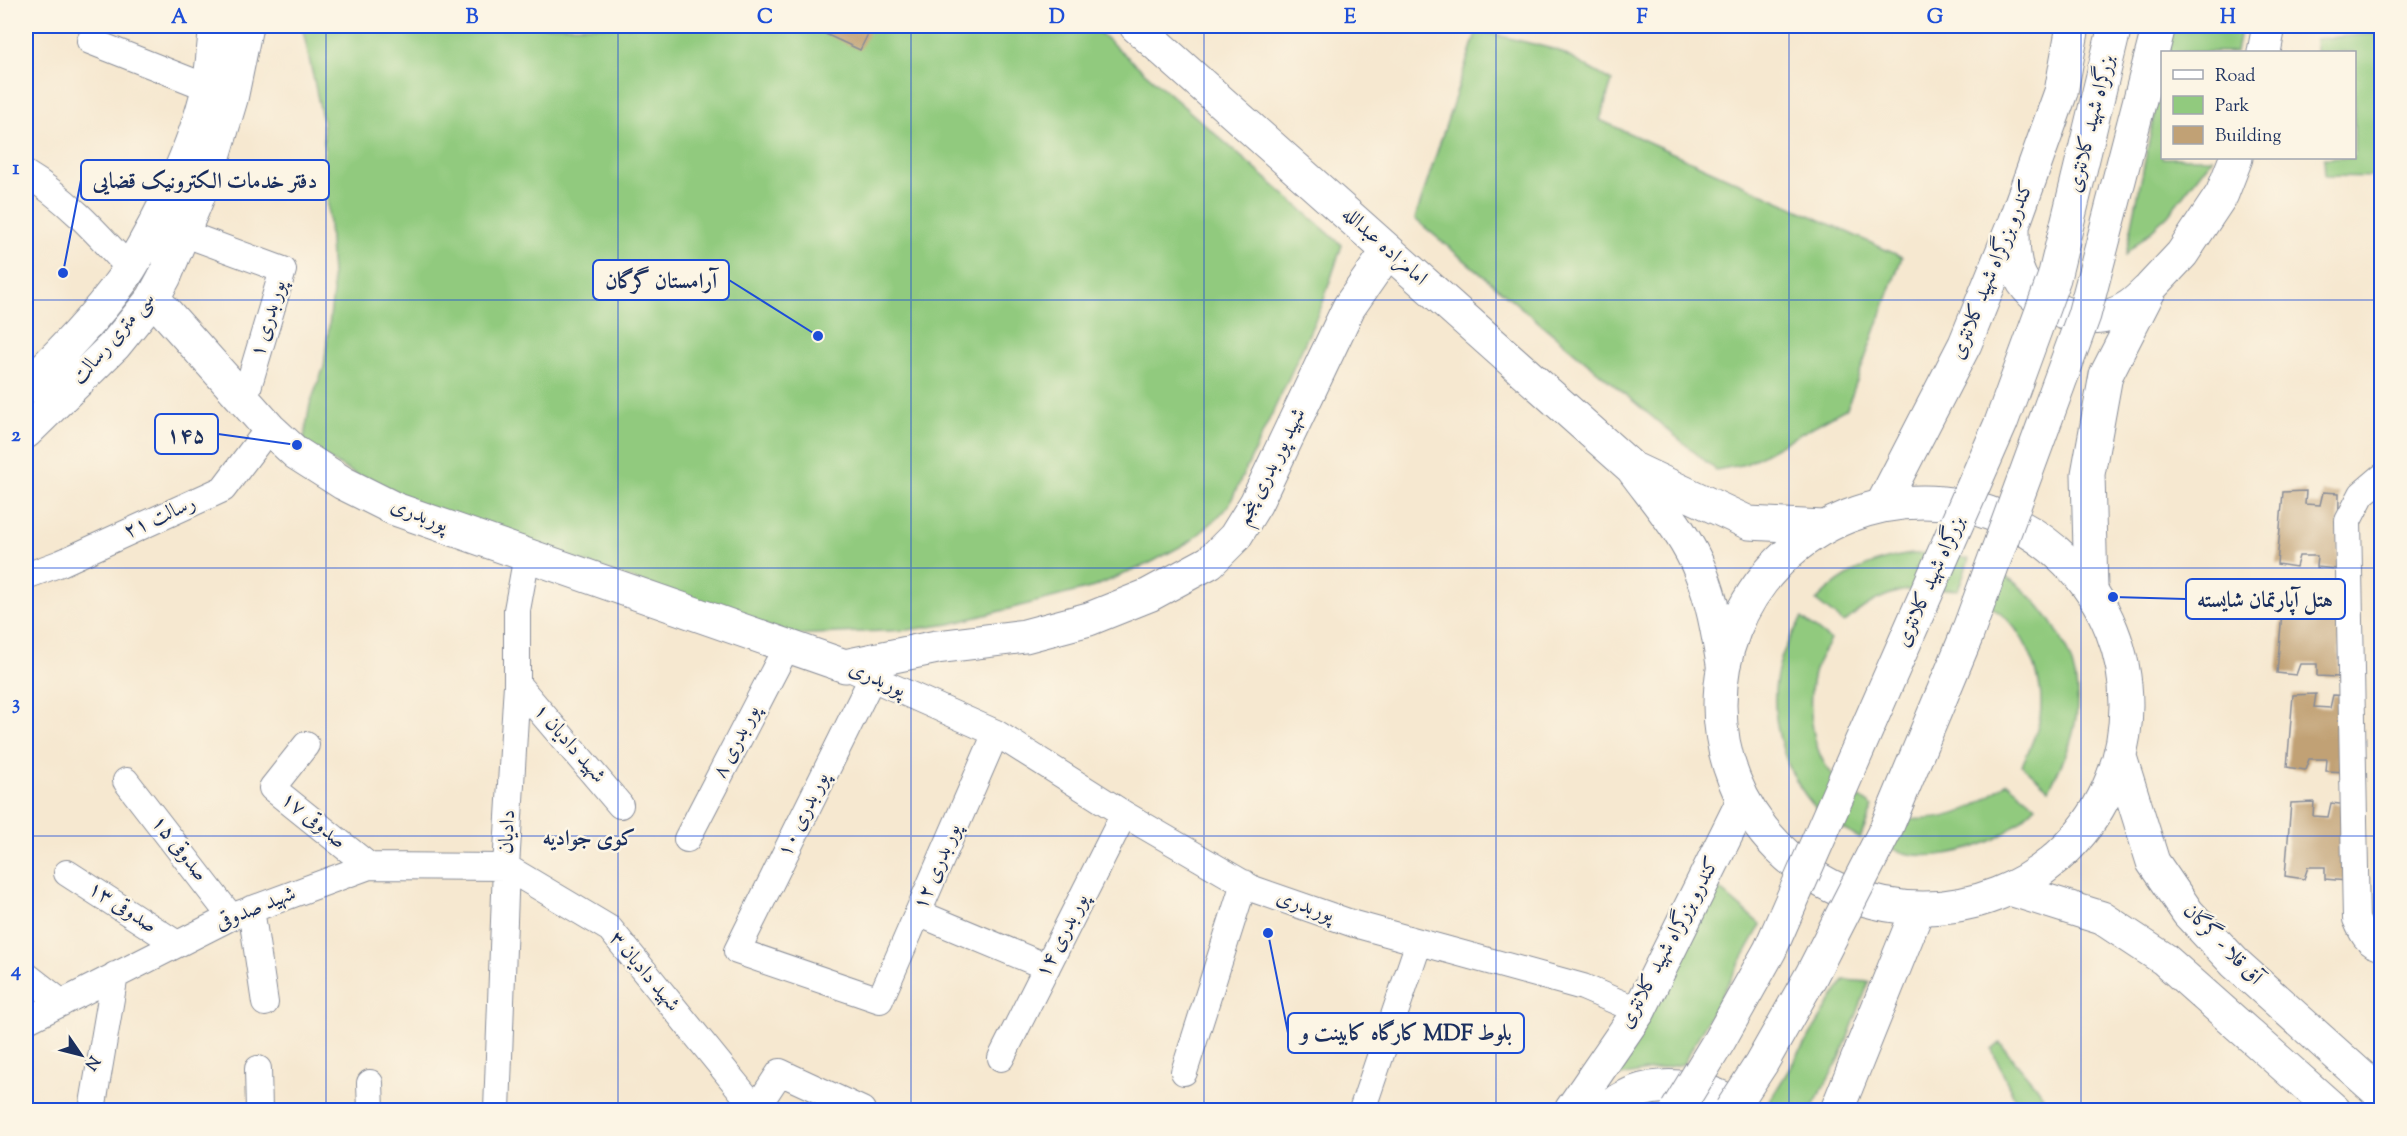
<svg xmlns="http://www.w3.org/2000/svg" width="2407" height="1136" font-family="'Sorts Mill Goudy',Amiri,serif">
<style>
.green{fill:#91ca7e;stroke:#567c6e;stroke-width:1.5}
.building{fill:#c1a175}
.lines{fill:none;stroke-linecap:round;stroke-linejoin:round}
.minor-casing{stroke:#888c97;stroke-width:28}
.major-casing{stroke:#888c97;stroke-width:35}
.highway-casing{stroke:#888c97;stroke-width:35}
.minor{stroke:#fff;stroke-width:26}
.major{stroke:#fff;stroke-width:33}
.highway{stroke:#fff;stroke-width:33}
.highway-bridge-casing{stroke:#888c97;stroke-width:35;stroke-linecap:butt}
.highway-bridge{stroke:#fff;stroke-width:33}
.grid{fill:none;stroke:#1d4ed8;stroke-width:1.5;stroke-opacity:0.55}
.labels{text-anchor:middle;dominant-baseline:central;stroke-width:5;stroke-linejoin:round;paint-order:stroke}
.street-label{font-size:21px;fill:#1b2f5e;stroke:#fcf5e5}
.neighbourhood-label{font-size:22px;font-weight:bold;fill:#1b2f5e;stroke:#fcf5e5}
.leader{fill:none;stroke:#1d4ed8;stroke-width:2}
.callout-dot{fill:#1d4ed8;stroke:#fcf5e5;stroke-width:2}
.callout{fill:#fcf5e5;stroke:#1d4ed8;stroke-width:2}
.callout-label{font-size:22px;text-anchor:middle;font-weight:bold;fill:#1b2f5e}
.neatline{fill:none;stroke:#1d4ed8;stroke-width:2}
.grid-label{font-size:20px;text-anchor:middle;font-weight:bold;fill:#1d4ed8}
</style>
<rect width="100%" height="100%" fill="#fcf5e5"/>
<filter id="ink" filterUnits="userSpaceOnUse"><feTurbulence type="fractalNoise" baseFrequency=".0167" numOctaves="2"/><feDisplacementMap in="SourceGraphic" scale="12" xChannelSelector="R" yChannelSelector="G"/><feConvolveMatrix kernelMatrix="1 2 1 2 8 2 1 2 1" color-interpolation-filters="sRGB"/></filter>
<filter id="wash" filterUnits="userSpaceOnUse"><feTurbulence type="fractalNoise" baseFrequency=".008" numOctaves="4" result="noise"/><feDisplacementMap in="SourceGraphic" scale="24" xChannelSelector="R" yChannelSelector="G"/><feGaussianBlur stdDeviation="1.35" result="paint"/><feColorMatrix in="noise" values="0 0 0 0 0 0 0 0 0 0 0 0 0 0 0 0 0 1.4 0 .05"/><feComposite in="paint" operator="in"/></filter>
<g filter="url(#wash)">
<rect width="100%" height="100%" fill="#f6e8d0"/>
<path class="green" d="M302,26H1092L1342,245L1322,305L1286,384L1229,505L1216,519L1191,541L1150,563L1094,587L950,624L908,630L792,635L389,494L303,444L310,404L324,367L333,292L323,122Z
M2173,26H2241L2236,52H2168Z
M1477,30L1557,50L1612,81L1600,120L1902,257L1847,408L1746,464L1716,470L1415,219Z
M2381,33V177L2325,176L2324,158H2354V52H2316L2315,39Z
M2162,77V158H2212L2168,215L2126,254Z
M1925,553L1947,554L1969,559L1958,590C1909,585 1881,590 1844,623L1816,601C1846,570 1882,555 1925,553Z
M1992,567C2048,600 2089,662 2074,729C2069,751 2059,770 2049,789L2022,765C2029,750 2037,734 2040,717C2045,683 2030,642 2006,618C1998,611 1988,605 1979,598Z
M1802,618L1830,640C1826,648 1820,656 1817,664C1805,695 1810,751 1833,775C1845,788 1859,797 1873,807L1860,839C1846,830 1829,822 1818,810C1782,773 1765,709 1781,659C1786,644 1794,631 1802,618Z
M2007,782L2036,806C2022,819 2007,834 1989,842C1959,854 1914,864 1886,845L1896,819C1944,822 1971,814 2007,782Z
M1718,888L1761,925L1683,1064L1616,1077Z
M1844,980L1869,982L1840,1058L1811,1110H1764Z
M2000,1043L2035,1085L2052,1110H2020L1992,1050Z"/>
<g id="blocks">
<path class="building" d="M808,26H872L860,50Z
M2306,491L2305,504L2320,505L2323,492L2339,493L2338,569L2316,567L2317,556H2299L2296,567L2277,564L2283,492Z
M2307,599L2305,612L2320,613L2323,600L2340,601L2339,677L2317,676V664H2300L2296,675L2277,673L2283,600Z
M2316,694L2314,707L2330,708L2333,695L2349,696L2348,772L2326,771L2327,759H2309L2305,770L2287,767L2293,695Z
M2314,802L2313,816L2328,817L2331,803L2348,805L2347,881L2325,879V867H2308L2304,879L2285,876L2291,803Z"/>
</g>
</g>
<g filter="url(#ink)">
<use href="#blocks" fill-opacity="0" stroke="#888c97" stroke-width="1.5"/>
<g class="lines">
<defs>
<path id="minor" d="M90,41L209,88
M26,174C65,197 99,235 130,269
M183,233L283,270L244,401
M2382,477L2362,494L2348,521L2356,919C2361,931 2367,946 2382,947
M26,576L61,563L223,489L269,428
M845,666L996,733L1124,814L1253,889L1354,924L1583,987L1639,1011
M872,678L737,951L880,1000L996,733
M517,684L620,805
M306,745L272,788L369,866
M126,781L231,917
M687,839L787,646
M67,873L177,944
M251,909L265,1003
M918,913L1047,967
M26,975L62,1003
M26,1021L231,917L369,866L506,867L610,929L756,1109
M1001,1058L1124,814
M258,1069L259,1110
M1184,1072L1244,883
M370,1083L371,1110
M92,1110L115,975
M497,1110L506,867L517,684V610L527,555
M755,1110L780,1072L862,1110
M1362,1110L1419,942"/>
<path id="major" d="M1136,26L1632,468C1656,501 1686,534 1701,573C1713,602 1718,634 1723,664
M2264,52L2269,26
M2013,228C2013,247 2013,266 2023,282C2045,315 2096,330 2130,306C2136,302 2142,296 2147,291
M153,298L269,428L296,453L343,483L395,509L845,666L937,647L1025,636L1089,619L1149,595L1210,562L1235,537L1256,503L1349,307L1388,251
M26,387C59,355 106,307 130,268C161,218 195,146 208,89C213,68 213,46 216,26
M26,432L115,345L153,298L165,276L212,163L231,99L246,26
M1636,470L1749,523L1823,527
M1883,503L1965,344L2014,223L2061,92L2073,26
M2091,588L2088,474L2106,375L2151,287L2182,254L2222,194L2236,158
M1571,1110L1639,1011L1743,801
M1603,1110C1613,1104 1625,1096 1636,1092C1667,1081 1716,1087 1739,1110
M1837,1110L1918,909"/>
<path id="highway" d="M1720 705a203 203 0 1 1 406 0a203 203 0 1 1-406 0Z
M2120,757L2153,862L2188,913L2235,963L2382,1095
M2010,889L2102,918L2164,959L2334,1110"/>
</defs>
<use href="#minor" class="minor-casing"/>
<use href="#major" class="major-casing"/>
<use href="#highway" class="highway-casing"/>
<use href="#minor" class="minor"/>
<use href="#major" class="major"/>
<use href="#highway" class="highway"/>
<defs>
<path id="highway-bridge" d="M1677,1110L1719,1041L1770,950L2001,423L2054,278L2115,26
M1731,1110L1761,1064L1811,976L1886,829L1966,637L2084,315L2159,26"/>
</defs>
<use href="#highway-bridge" class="highway-bridge-casing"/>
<use href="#highway-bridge" class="highway-bridge"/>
</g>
</g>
<path class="grid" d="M326,26V1110M618,26V1110M911,26V1110M1204,26V1110M1496,26V1110M1789,26V1110M2081,26V1110M26,300H2382M26,568H2382M26,836H2382"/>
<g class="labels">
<g class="street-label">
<text transform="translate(2092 124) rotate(-76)">بزرگراه شهید کلانتری</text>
<text transform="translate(1384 247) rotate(42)">امامزاده عبدالله</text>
<text transform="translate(1993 270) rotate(-68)">کندرو بزرگراه شهید کلانتری</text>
<text transform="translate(269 319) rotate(-73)">پور بدری ۱</text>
<text transform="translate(114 339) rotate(-49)">سی متری رسالت</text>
<text transform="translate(1272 467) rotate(-63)">شهید پور بدری پنجم</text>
<text transform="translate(419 516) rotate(21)">پوربدری</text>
<text transform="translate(160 518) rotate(-24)">۲۱ رسالت</text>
<text transform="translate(1931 582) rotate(-66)">بزرگراه شهید کلانتری</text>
<text transform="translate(877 680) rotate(24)">پوربدری</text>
<text transform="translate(737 742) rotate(-63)">پور بدری ۸</text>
<text transform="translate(569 744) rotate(49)">۱ شهید دادیان</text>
<text transform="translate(804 815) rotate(-64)">پور بدری ۱۰</text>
<text transform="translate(313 821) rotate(39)">۱۷ صدوقی</text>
<text transform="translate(508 832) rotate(-87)">دادیان</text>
<text transform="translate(179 849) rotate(52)">۱۵ صدوقی</text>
<text transform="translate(938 867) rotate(-67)">پور بدری ۱۲</text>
<text transform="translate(1305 907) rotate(19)">پوربدری</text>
<text transform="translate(122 908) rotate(33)">۱۳ صدوقی</text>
<text transform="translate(256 909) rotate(-22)">شهید صدوقی</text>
<text transform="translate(1063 936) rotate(-63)">پور بدری ۱۴</text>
<text transform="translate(1670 943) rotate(-62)">کندرو بزرگراه شهید کلانتری</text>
<text transform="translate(2222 945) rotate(46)">آق قلا - گرگان</text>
<text transform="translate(644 972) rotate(50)">۳ شهید دادیان</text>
</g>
<g class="neighbourhood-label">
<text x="589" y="840">کوی جوادیه</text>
</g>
</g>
<path class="leader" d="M63 273L81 180M818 336L729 280M297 445L218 434M2113 597L2186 599M1268 933L1288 1033"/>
<g class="callout-dot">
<circle cx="63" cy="273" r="6"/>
<circle cx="818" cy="336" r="6"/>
<circle cx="297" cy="445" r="6"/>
<circle cx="2113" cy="597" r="6"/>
<circle cx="1268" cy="933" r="6"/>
</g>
<g class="callout">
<rect x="81" y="160" width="248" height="40" rx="6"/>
<rect x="593" y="260" width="136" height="40" rx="6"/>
<rect x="155" y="414" width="63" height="40" rx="6"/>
<rect x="2186" y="579" width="159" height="40" rx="6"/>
<rect x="1288" y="1013" width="236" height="40" rx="6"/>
</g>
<g class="callout-label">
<text x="205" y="188">دفتر خدمات الکترونیک قضایی</text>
<text x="661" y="288">آرامستان گرگان</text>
<text x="186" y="442">۱۴۵</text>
<text x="2265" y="607">هتل آپارتمان شایسته</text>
<text x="1406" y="1040">کارگاه کابینت و MDF بلوط</text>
</g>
<rect width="2407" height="1136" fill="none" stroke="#fcf5e5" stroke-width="66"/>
<rect x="2161" y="51" width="195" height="108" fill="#fcf5e5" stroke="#a2a6af" stroke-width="1.5"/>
<rect x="2173" y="70" width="30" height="9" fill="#ffffff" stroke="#a2a6af" stroke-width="1.5"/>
<text x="2215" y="81" font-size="18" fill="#1b2f5e">Road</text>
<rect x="2173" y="96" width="30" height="18" fill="#91ca7e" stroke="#a2a6af" stroke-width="1.5"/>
<text x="2215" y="111" font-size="18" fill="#1b2f5e">Park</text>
<rect x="2173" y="126" width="30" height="18" fill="#c1a175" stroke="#a2a6af" stroke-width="1.5"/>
<text x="2215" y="141" font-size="18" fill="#1b2f5e">Building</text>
<g transform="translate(81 1055) rotate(125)" stroke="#fcf5e5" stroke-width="4.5" paint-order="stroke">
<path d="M0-4.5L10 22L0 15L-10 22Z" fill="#1b2f5e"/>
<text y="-9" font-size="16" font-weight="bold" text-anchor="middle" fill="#1b2f5e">N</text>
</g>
<rect x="33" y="33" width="2341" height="1070" class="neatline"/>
<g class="grid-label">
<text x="179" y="23">A</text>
<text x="472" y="23">B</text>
<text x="765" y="23">C</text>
<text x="1057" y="23">D</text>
<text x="1350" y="23">E</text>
<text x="1642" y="23">F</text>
<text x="1935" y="23">G</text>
<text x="2228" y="23">H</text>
<text x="16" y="174">1</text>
<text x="16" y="441">2</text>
<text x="16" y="709">3</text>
<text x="16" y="976">4</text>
</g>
</svg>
